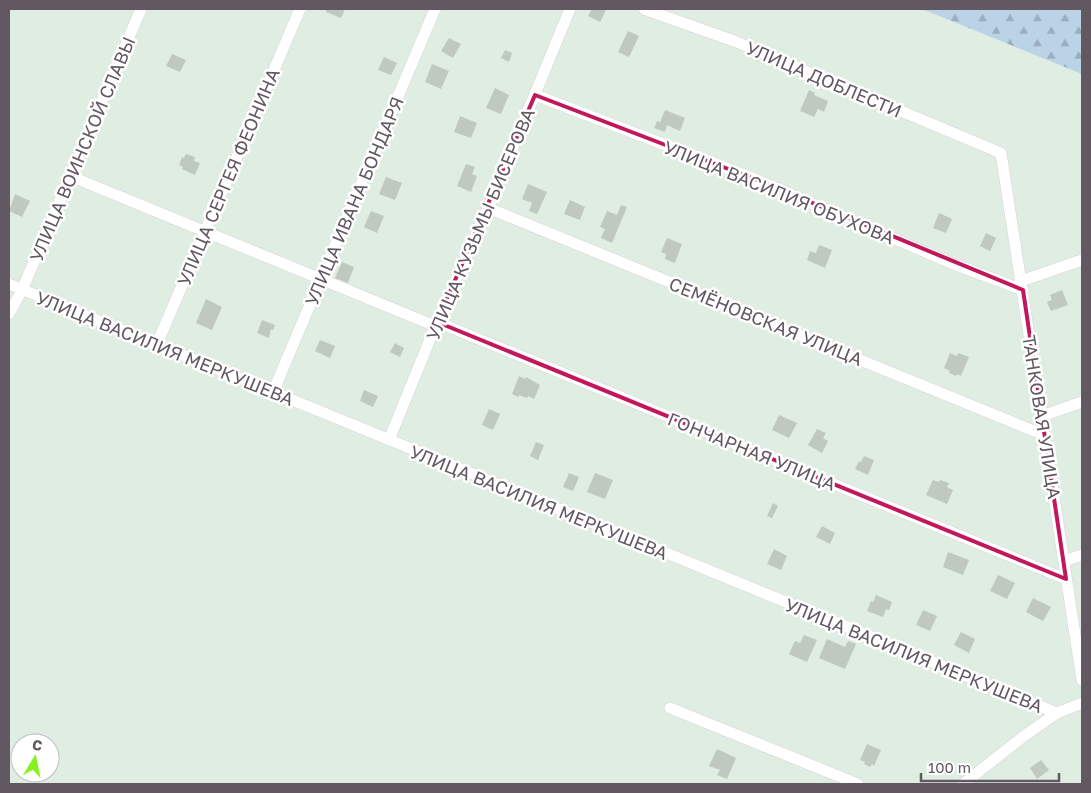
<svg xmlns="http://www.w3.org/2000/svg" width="1091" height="793" font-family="'Golos Text',sans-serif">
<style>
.forest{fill:url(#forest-firs)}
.building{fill:#bfc9c0}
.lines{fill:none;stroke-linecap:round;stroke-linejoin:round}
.minor-casing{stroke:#dad3da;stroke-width:12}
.minor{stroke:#fff;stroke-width:11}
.marked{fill:none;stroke:#c2185b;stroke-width:4;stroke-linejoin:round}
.labels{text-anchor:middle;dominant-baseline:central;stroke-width:5;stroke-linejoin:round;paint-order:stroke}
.street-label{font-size:18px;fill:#625862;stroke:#fff}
</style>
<defs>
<pattern id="forest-firs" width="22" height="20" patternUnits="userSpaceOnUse" patternTransform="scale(1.25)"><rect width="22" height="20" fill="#bad3e6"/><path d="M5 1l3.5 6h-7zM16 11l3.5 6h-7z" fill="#9baebe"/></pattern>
</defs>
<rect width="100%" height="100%" fill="#dfede2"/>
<path class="forest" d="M922,9H1082V74Z"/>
<path class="building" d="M327,9H345L341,18L326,12Z
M592,9L606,10L600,22L588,16Z
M628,31L639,36L629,57L618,52Z
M449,38L461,44L453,58L441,51Z
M505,50L512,53L509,62L501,58Z
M172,54L186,60L180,72L166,66Z
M384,57L397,63L391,75L378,70Z
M432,64L449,71L441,89L425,82Z
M495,88L509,95L501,114L486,108Z
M809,90L815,93L814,95L828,101L824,112L818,109L814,117L800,111Z
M665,110L685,118L680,131L667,125L665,132L654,128L657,121L660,122Z
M460,116L477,123L471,138L454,132Z
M186,154L195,157L194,161L200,163L195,175L182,169L183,167L179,165L182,157L184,158Z
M466,164L475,167L472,174L477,176L471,192L457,186Z
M386,177L402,183L395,200L379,194Z
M528,184L547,192L537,214L529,211L532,203L522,199Z
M15,194L30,201L22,217L9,211Z
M570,200L585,207L580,220L564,214Z
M621,205L627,207L612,243L601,238L605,229L600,227L607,211L617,215Z
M371,211L384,216L377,233L364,227Z
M939,213L952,219L946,233L933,228Z
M986,233L996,238L990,251L980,246Z
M667,238L682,244L675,263L665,259L666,254L661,252Z
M819,245L832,250L825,268L807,260L810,251L816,253Z
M342,262L354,267L348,283L335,278Z
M1062,290L1068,305L1051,311L1047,302L1052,300L1050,295Z
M206,299L222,307L212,330L196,323Z
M262,320L275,325L273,330L271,329L269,338L257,333Z
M320,340L335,346L330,358L315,351Z
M395,343L404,348L400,357L390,352Z
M950,353L957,356L958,353L969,357L961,376L957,374L956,376L949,373L950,371L944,368Z
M519,376L525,379L526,377L540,385L534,399L528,396L527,398L519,395L518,397L512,394Z
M364,390L378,396L373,407L360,401Z
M489,409L500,414L493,430L482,425Z
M779,415L797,423L789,438L772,430Z
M817,429L826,433L823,438L828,441L822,453L808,445Z
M536,442L544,445L538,460L530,456Z
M864,456L874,460L868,475L855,469L859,461L861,462Z
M569,473L579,477L573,491L563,487Z
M595,473L613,480L605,499L587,492Z
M933,480L939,482L940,480L949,483L947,487L953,490L947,504L926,495Z
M773,503L778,506L772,518L767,516Z
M822,526L835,533L830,544L816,537Z
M774,549L787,556L781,570L767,564Z
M948,552L969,560L963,575L943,567Z
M998,575L1015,583L1007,599L990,591Z
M876,595L892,602L889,610L886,609L883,617L867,611L871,601L873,602Z
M1033,598L1051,607L1043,621L1026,612Z
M923,610L937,616L930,631L916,625Z
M961,632L975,639L969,653L954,645Z
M804,635L817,640L807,662L789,654L795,641L800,643Z
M827,639L845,647L848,641L856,644L845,669L819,658Z
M867,744L881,750L874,766L872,764L870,767L864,764L865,762L860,760Z
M717,749L736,758L727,779L717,775L720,770L709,766Z
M1041,760L1049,770L1037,779L1030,768Z"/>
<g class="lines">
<defs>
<path id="minor" d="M644,9L734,41L1001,153L1082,680
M535,95L757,180L951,263L1023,290
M70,176L435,326
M488,208L1044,435
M1021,281L1082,260
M9,284L1057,713L1082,703
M9,314L22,290L141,9
M437,322L1066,579
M157,344L300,9
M273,392L435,9
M1042,416L1082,402
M389,440L437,322L488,208L570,9
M1064,561L1082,555
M670,708L858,784
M963,784L1024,736L1057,713"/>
</defs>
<use href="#minor" class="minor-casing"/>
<use href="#minor" class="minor"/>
</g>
<path class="marked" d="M535,95L757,180L1023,290L1066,579L437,322Z"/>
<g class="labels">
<g class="street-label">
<text transform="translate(824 79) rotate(23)">УЛИЦА ДОБЛЕСТИ</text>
<text transform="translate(82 149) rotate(-67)">УЛИЦА ВОИНСКОЙ СЛАВЫ</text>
<text transform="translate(228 177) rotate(-67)">УЛИЦА СЕРГЕЯ ФЕОНИНА</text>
<text transform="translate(779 192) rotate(22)">УЛИЦА ВАСИЛИЯ ОБУХОВА</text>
<text transform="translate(354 201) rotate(-67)">УЛИЦА ИВАНА БОНДАРЯ</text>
<text transform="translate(480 224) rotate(-67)">УЛИЦА КУЗЬМЫ БИСЕРОВА</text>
<text transform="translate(766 321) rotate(22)">СЕМЁНОВСКАЯ УЛИЦА</text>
<text transform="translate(165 348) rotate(22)">УЛИЦА ВАСИЛИЯ МЕРКУШЕВА</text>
<text transform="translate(1042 417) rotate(81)">ТАНКОВАЯ УЛИЦА</text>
<text transform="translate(752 451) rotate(22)">ГОНЧАРНАЯ УЛИЦА</text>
<text transform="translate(539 502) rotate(22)">УЛИЦА ВАСИЛИЯ МЕРКУШЕВА</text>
<text transform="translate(914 655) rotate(22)">УЛИЦА ВАСИЛИЯ МЕРКУШЕВА</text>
</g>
</g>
<rect width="1091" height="793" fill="none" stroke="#625862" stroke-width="20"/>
<g transform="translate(35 758) rotate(10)"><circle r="24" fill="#ffffff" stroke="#c0bcc0"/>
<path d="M0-4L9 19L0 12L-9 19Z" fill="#85f220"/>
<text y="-8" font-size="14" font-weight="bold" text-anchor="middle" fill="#625862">С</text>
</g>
<path d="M921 773v8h138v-8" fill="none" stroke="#625862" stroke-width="2.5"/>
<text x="928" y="773" font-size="15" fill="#625862" stroke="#ffffff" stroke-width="4" paint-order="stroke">100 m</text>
</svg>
